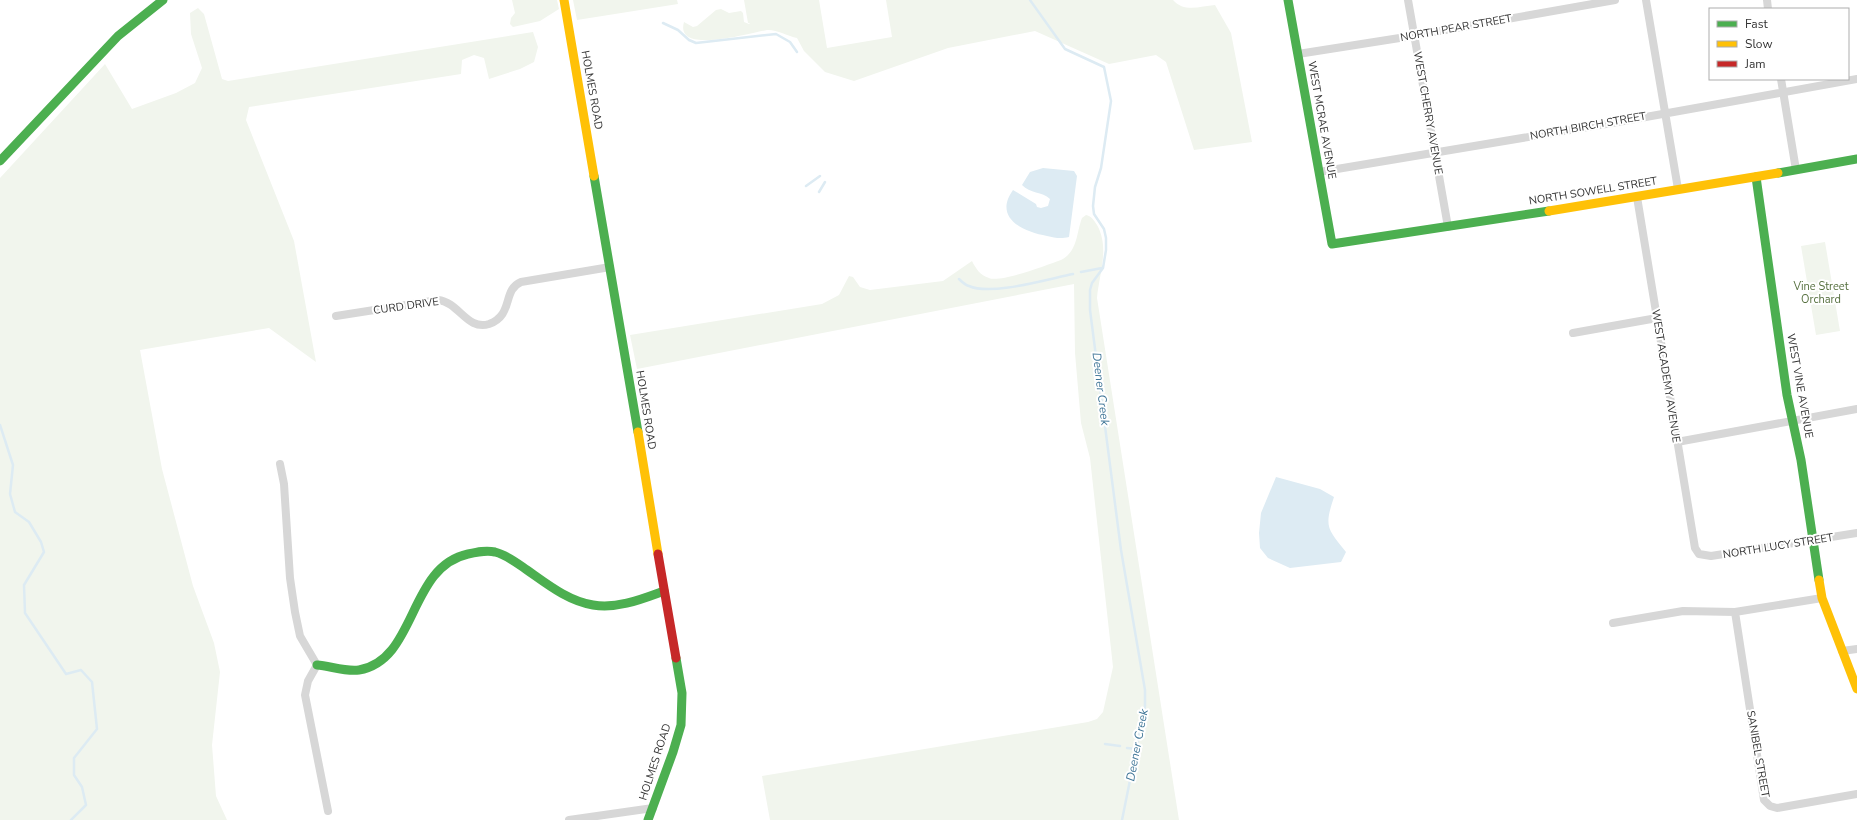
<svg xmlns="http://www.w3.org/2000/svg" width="1857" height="820" font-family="'Nunito Sans',sans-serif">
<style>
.green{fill:#f1f5ed}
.water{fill:#ddebf3}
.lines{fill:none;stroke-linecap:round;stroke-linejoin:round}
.stream{stroke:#ddebf3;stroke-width:2.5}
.street{stroke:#d7d7d7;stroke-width:8}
.fast{stroke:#4caf50;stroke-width:9}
.slow{stroke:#ffc107;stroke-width:9}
.jam{stroke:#c62828;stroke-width:9}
.labels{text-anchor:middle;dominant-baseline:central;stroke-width:4;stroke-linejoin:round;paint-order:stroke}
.street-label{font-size:11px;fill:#333;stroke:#fff}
.park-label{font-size:11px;fill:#56703f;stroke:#fff}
.water-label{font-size:12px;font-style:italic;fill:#3f7597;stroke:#fff}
</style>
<rect width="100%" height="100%" fill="#fff"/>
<path class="green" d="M512,0H557L559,9L540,21L513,27L510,24L511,18L515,13Z
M573,0H677L678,4L577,20Z
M744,0H819L827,48L892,37L886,0H1173C1184,13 1201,6 1215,5L1231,33L1252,142L1194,150L1166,62L1156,55L1109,64L1035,31L948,48L854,81L825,72L804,51L797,38C788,36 775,29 767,30C754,32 674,56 684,22L693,27L697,26L716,10L721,9L729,13L741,11L743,13L744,22L749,24L750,23H748Z
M198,8L204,14L222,79L228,81L533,32L538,47L534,62L520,69L489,79L484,58L474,55L462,60L461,74L249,107L246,120L294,241L316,362L269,328L140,350L162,469L193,586L214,643L220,672L212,745L216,796L227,820H0V178L105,64L132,109L176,93L195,83L202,68L191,34L190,13Z
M1086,215C1091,216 1094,220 1097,225C1110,248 1099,274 1097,298L1179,820H770L762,776L1088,722L1097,719L1103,712L1113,667L1090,458L1081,423L1075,353L1074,284L637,369L630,335L822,304L839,295L849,276L853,277L860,287L870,290L943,281L972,261C976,269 980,275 989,278C1000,283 1047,265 1061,260C1078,251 1076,234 1082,218Z
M1825,242L1840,331L1816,335L1801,246Z"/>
<path class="water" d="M1043,168L1074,171L1077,176L1069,237C1061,239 1055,238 1047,236C1023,232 993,218 1013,190L1036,204L1037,207L1041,208L1048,206L1050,199C1042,191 1030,194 1022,185L1030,172Z
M1276,477L1320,489L1334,497C1324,527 1327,528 1346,552L1341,562L1290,568L1268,558L1260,548L1259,533L1261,513Z"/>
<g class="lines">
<path class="stream" d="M1030,0L1065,49L1104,67L1111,101L1101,168L1095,187L1093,206L1094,214L1104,229L1106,238V250L1103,268L1092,283L1090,290V310L1121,550L1145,690V706L1122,820
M663,23L678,30L689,40L696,43L776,34L790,42L797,52
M806,186L820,176
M819,192L825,182
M1081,272L1102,268
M959,279C962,282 965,285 969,286C991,296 1048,279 1073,274
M0,425L13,465L10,494L15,512L29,522L41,542L44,552L24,585L25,613L66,674L81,670L92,682L97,729L74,758V775L82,787L86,805L71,820
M1105,744L1120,746
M1127,748L1137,749"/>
<path class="street" d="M1408,0L1448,227
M1646,0L1678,189
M1767,0L1768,9
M1298,54L1406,37L1615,0
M1781,79L1796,170
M1319,172L1618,122L1857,79
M1637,197L1695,548L1699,554L1711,556L1857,533
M336,316L438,300C459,302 467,331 489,324C514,315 502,290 521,282L610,267
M1573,333L1657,318
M1677,442L1857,409
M280,464L284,484L290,578L295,612L300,636L317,665L308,681L305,695L328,811
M1735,612L1764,800L1770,806L1777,808L1857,794
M1613,623L1683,611L1735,612L1822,598
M1842,651L1857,649
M569,820L653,808"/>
<path class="fast" d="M1288,0L1332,244L1549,211
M0,161L118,36L163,0
M1778,173L1857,159
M594,176L638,432
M1756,177L1787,395L1801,460L1819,580
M317,665C330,666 346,672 359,670C417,660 408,567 468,554C477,552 486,550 495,552C507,555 517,563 527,570C547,584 568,601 593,605C618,609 642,599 664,591
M648,820L673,752L681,725L682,693L676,658"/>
<path class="slow" d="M564,0L594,176
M1549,211L1778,173
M638,432L658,554
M1819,580L1822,598L1857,689"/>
<path class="jam" d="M658,554L676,658"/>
</g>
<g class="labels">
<g class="street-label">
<text transform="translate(1456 28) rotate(-10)">NORTH PEAR STREET</text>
<text transform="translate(592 90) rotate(80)">HOLMES ROAD</text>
<text transform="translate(1428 113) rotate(80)">WEST CHERRY AVENUE</text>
<text transform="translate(1322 120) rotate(80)">WEST MCRAE AVENUE</text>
<text transform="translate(1588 126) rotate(-10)">NORTH BIRCH STREET</text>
<text transform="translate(1593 191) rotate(-9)">NORTH SOWELL STREET</text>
<text transform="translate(406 306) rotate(-8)">CURD DRIVE</text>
<text transform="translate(1666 376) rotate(81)">WEST ACADEMY AVENUE</text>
<text transform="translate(1800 386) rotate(80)">WEST VINE AVENUE</text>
<text transform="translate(646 410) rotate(81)">HOLMES ROAD</text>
<text transform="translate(1778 546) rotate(-9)">NORTH LUCY STREET</text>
<text transform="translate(1758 754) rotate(80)">SANIBEL STREET</text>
<text transform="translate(655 762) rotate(-72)">HOLMES ROAD</text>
</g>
<g class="park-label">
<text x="1821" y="286">Vine Street<tspan x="1821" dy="13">Orchard</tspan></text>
</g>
<g class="water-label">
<text transform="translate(1101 389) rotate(83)">Deener Creek</text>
<text transform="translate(1137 745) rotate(-79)">Deener Creek</text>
</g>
</g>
<rect x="1709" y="8" width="140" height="72" fill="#ffffff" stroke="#adadad"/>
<rect x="1717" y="21" width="20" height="6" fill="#4caf50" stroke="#adadad"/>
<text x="1745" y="28" font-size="12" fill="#333333">Fast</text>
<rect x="1717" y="41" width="20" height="6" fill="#ffc107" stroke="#adadad"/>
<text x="1745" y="48" font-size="12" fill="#333333">Slow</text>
<rect x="1717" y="61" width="20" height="6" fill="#c62828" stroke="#adadad"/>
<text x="1745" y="68" font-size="12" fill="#333333">Jam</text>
</svg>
